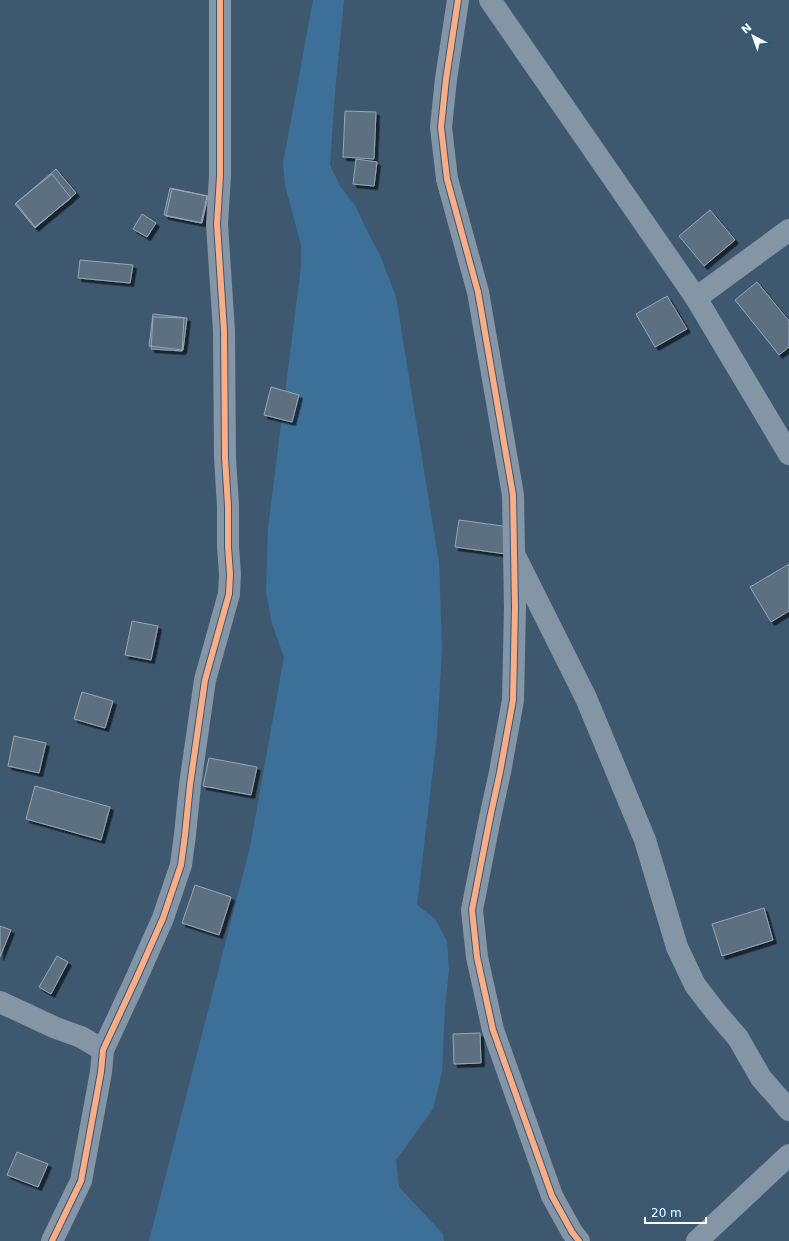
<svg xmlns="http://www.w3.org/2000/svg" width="789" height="1241" font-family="'DejaVu Sans',sans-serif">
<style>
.green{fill:#3d7099}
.building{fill:#5b7081;stroke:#97a7b4;filter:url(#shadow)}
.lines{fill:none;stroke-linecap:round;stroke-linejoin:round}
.street{stroke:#8495a5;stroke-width:22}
.cycleway-casing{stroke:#295a84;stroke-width:8}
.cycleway{stroke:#ffac80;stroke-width:6}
</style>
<defs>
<filter id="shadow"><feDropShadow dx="3.5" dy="3.5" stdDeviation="0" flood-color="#0009"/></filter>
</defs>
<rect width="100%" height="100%" fill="#3e596f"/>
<path class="green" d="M313,0H344L335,92L330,165L340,186L356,207L367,231L380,255L396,297L439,563L442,648L437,735L417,905L435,919L447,941L449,970L445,1007L442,1072L433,1109L396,1160L399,1187L443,1234L444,1241H149L250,847L284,657L272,624L266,592L268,528L301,267V245L285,185L283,162L289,132Z"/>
<path class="building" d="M345,111L376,112L374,159L343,157Z
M356,159L377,162L374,186L353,184Z
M56,169L76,193L35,228L15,204Z
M52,174L71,198L35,227L16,203Z
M170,188L208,196L202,223L164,215Z
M172,189L207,196L201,223L166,216Z
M710,210L735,240L704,266L679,236Z
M142,214L156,223L147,237L133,229Z
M80,260L133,265L130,283L78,278Z
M757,282L789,321V347L779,355L735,300Z
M667,296L687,329L655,347L636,314Z
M153,314L187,318L183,350L149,346Z
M153,317L184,318L182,351L151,349Z
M271,387L299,395L292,422L264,415Z
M459,520L510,527L506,554L455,547Z
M789,564V611L771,622L750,587Z
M132,621L158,626L151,660L125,655Z
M82,692L113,701L105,728L74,719Z
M14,736L46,743L39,773L8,766Z
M209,758L257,767L251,795L203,786Z
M35,786L110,807L101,840L26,819Z
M195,885L231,897L219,935L182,923Z
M764,908L773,940L722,956L712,924Z
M0,926L11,930L0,957Z
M57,956L68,962L51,994L39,987Z
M480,1033L481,1063L454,1064L453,1034Z
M17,1152L48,1164L38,1187L7,1175Z"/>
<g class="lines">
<path class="street" d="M458,0L446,79L441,127L447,179L478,292L513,495L515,607L513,700L500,772L490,818L472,910L477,957L493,1030L552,1196L572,1232L579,1241
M490,0L696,298L789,454
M696,298L789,230
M516,558L586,698L645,840L677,947L695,985L715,1011L738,1038L761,1078L789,1110
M0,1002L56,1028L81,1037L103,1050
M52,1241L81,1181L101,1072L103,1050L136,979L163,918L181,865L185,835L190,785L205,680L229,594L230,574L228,547V506L225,458L224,331L217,224L220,176V0
M697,1241L789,1155"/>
<defs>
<path id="cycleway" d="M458,0L446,79L441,127L447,179L478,292L513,495L515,607L513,700L500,772L490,818L472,910L477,957L493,1030L552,1196L572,1232L579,1241
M52,1241L81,1181L101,1072L103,1050L136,979L163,918L181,865L185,835L190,785L205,680L229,594L230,574L228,547V506L225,458L224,331L217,224L220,176V0"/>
</defs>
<use href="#cycleway" class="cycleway-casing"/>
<use href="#cycleway" class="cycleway"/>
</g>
<g transform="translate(753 36) rotate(319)" stroke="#295a84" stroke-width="3" paint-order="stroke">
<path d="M0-3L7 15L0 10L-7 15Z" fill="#ffffff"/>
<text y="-6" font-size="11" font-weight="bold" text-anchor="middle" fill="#ffffff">N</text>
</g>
<path d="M645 1217v6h61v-6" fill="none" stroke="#ffffff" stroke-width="2"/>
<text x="651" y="1217" font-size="12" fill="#ffffff" stroke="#295a84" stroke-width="3" paint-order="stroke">20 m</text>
</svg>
